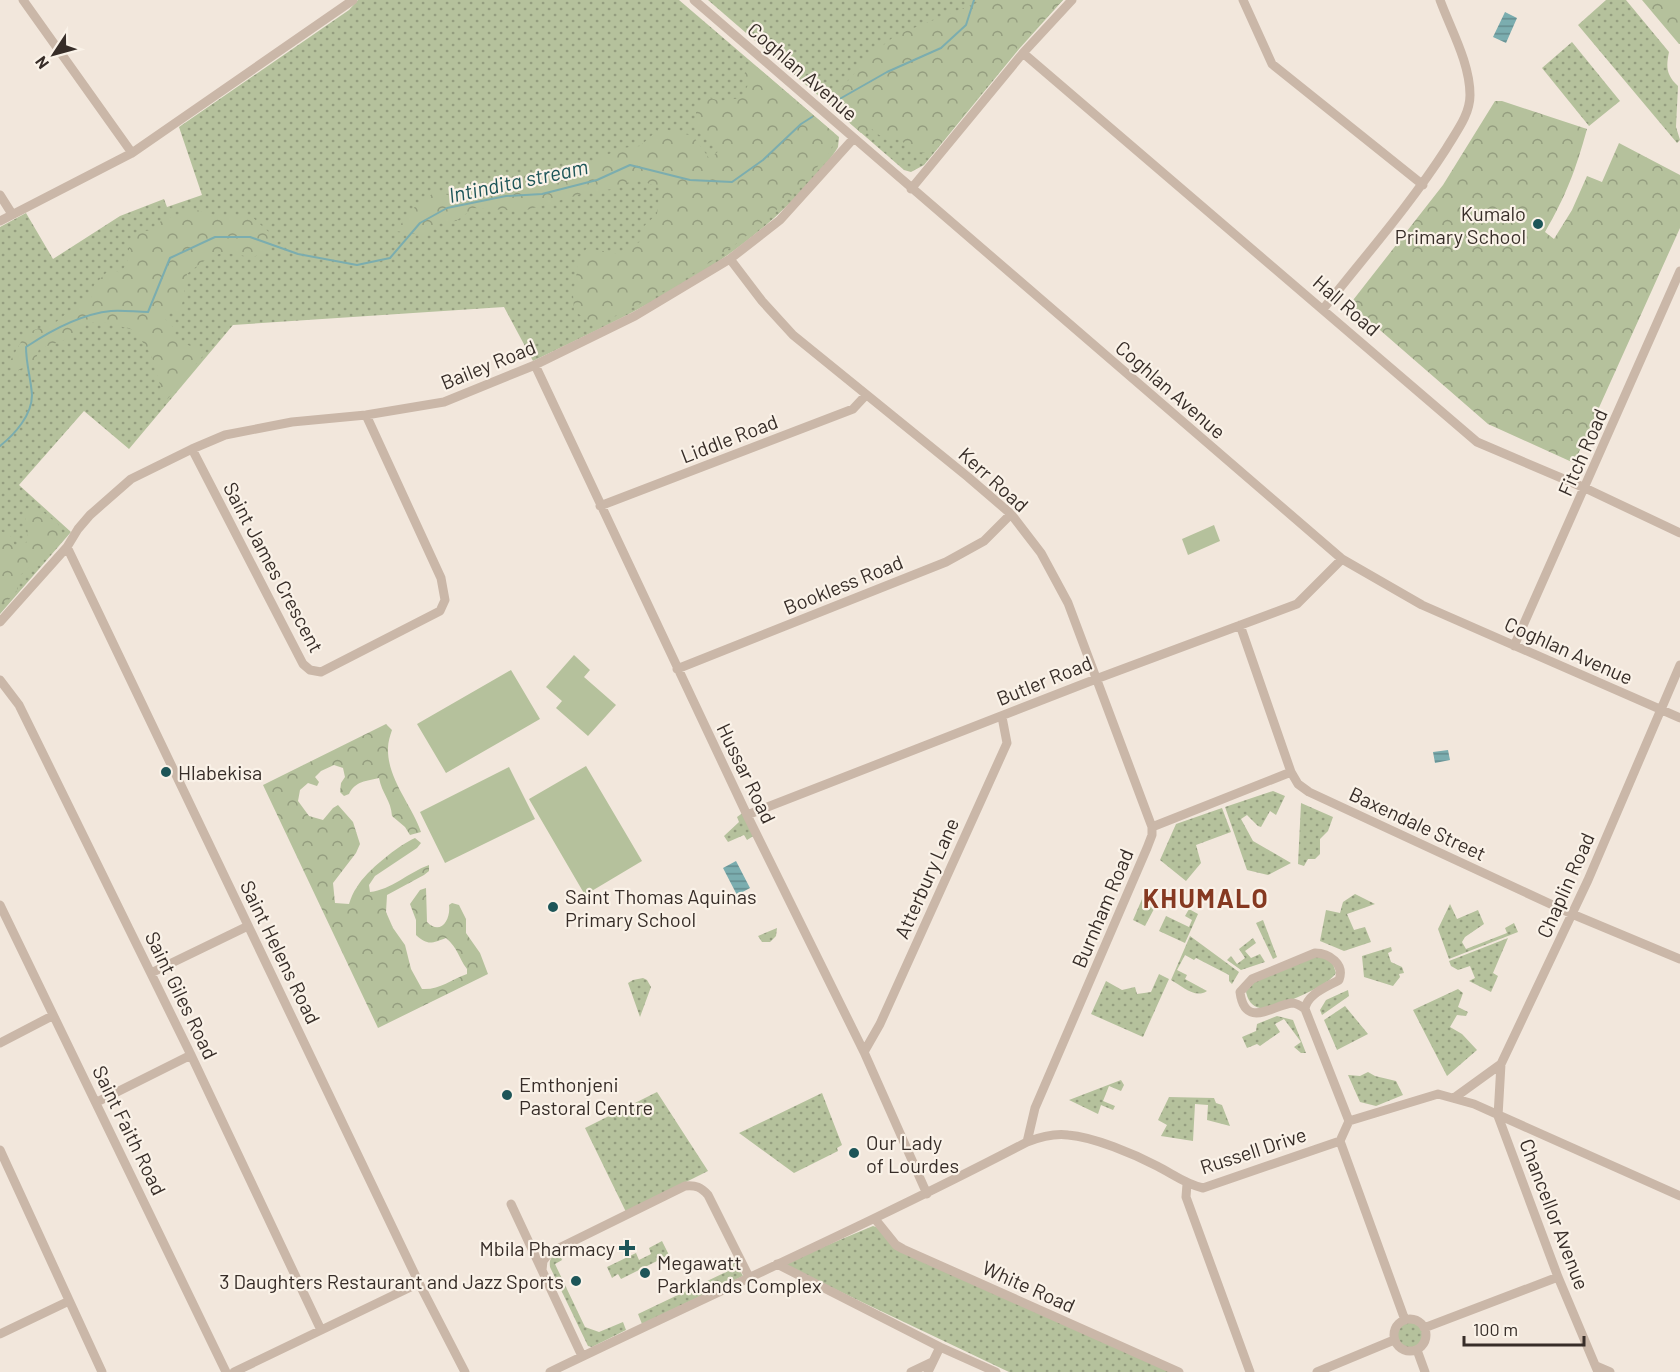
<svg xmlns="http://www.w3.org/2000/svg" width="1680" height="1372" font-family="Barlow,sans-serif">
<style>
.grass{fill:url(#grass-dots)}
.forest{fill:url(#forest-crowns)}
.pitch{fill:#b5c19c}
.water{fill:url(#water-rules)}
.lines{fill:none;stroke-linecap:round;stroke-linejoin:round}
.stream{stroke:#7badaf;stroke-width:2}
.minor{stroke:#cab7a8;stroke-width:9}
.poi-dot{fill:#1d5558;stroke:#faf2e8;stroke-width:2}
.labels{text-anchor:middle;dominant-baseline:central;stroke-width:4.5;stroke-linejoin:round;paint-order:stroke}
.street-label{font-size:20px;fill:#372d28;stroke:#faf2e8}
.poi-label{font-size:20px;fill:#372d28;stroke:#faf2e8;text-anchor:start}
.water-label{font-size:21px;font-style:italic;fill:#1d5558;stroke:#faf2e8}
.district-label{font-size:26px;font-weight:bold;letter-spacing:1.5px;fill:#863921;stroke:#faf2e8}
</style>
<defs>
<pattern id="grass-dots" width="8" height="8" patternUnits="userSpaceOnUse" patternTransform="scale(1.5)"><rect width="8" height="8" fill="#b5c19c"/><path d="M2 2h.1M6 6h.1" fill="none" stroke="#949d7f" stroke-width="1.8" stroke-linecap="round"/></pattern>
<pattern id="forest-crowns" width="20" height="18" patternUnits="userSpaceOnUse" patternTransform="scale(1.5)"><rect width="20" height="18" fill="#b5c19c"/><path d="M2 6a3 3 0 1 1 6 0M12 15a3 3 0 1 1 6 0" fill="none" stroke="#949d7f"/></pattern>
<pattern id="water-rules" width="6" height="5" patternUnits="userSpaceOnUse" patternTransform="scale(1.5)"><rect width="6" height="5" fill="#7badaf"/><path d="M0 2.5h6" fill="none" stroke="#668d8e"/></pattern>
</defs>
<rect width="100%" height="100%" fill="#f2e7dc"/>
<path class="grass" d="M358,0H679L839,137L838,147C831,159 821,169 812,179C739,265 633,313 533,361L504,307L233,325L129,449L84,411L19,485L71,532L0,614V227L26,213L53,259L120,216L164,199L167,207L202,195L179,127L349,10Z
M708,0H1063L1019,49L924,165L911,172L904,170Z
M1606,0H1626L1669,52C1666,67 1666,75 1678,86L1676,127L1680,140L1677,143L1578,25Z
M1572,42L1620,101L1589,126L1542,68Z
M1273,791L1285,796L1276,815L1270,811L1261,827L1258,826L1247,815L1241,819L1253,841L1291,863L1268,875L1247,870L1225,807Z
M1301,803L1333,817L1328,831L1320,839V854L1315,859H1308L1304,866L1298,864Z
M1222,808L1231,832L1196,845L1201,863L1186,881L1160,860L1176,824Z
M744,812L755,835L747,840L744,835L728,842L724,836L739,822L737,817Z
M1145,892L1154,896L1149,906L1154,909L1145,926L1133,920Z
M1355,894L1375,904L1347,914L1354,930L1365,927L1371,942L1344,951L1320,941L1326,910L1340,913L1343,902Z
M1450,904L1457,919L1478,910L1484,924L1465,937L1462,942L1466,949L1507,933L1505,928L1514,923L1518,932L1449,959L1438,929Z
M1189,909L1198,914L1185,943L1159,931L1166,916L1189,927L1192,920L1185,916Z
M1263,920L1277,957L1273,959L1256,923Z
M777,928L776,936L770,942H762L758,936Z
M1190,936L1239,972L1232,984L1229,981V975L1196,958L1194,960L1185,955L1177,970L1187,975L1185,979L1207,991C1195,999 1182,986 1171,980Z
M1253,938L1256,943L1245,951L1251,958L1260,954L1265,962L1241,970L1227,960L1231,956L1237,964L1245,958L1239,949Z
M1508,938L1493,973L1498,976L1491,992L1469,981L1475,978L1470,966L1458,970L1451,966L1449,961Z
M1391,947L1392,951L1388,953L1391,962L1402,967L1404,973L1399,974L1400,977L1393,986L1364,977L1362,956Z
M1316,956H1323L1333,964L1336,973C1329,986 1275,1009 1260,1008C1252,1007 1247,999 1246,991L1256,980Z
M1159,974L1169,979L1143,1037L1091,1014L1106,981L1122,990L1135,987L1137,994L1151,992Z
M643,978L647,980L651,987L640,1017L628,983L633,980Z
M1458,989L1463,993L1458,1007L1468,1012L1466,1016L1457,1015L1450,1027L1462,1034L1477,1050L1447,1076L1413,1010Z
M1348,990L1349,996L1322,1015L1320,1010L1326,1000Z
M1345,1006L1368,1034L1337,1050L1324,1020Z
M1277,1016L1293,1020L1306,1053H1301L1294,1047L1301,1042L1284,1019L1275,1024L1280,1032L1260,1046L1257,1044L1247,1048L1242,1037L1256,1031L1257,1024Z
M1368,1072L1375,1076L1396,1081L1403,1095L1376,1106L1360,1102L1348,1075L1360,1076Z
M1121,1080L1124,1085L1121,1091L1109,1086L1103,1101L1115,1106L1113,1110L1101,1105L1098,1114L1069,1100Z
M657,1092L708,1171L626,1212L585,1128Z
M822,1093L842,1145L837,1148L838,1151L794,1173L739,1133Z
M1169,1097L1214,1098L1216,1103L1222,1105L1230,1126L1207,1120L1208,1105L1195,1104L1193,1141L1161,1136L1167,1125L1158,1120Z
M873,1226L879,1228L894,1247L1174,1372H1009L782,1264Z
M662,1241L669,1255L621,1279L618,1274L612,1278L607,1267L636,1253L639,1260L651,1254L649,1248Z
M559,1253L562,1260L555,1264L585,1327L599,1332L623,1322L626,1330L592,1347L588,1346L550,1267C549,1259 551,1257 559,1253Z
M733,1258L743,1276L642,1324L638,1314L726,1272L730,1260Z
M1394 1335a16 16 0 1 1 32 0a16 16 0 1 1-32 0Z"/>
<path class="forest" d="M984,0H1063L1017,48L936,150C917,157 916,149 901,141C890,135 882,141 872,129L867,132L861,133L826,102V98L845,84L871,55L896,35Z
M1642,0H1680V44H1679Z
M749,67H757L834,133C836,149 823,160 813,172C755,240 677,288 596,325L574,311L573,294L576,279L578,259L587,248L619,254L641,241L643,227L657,214L660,187L634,179L618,188L582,194L523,211L474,208L456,221L439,222L421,235L396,231L411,210L436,191L451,196L467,184L489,186L506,192L537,174L555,167L579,168L622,148L640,146L660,128L693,136L709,158L722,149L696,128V103L706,97L721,101L741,98L748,85L744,74Z
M1495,101H1502L1587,129C1576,169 1566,196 1545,232L1554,239L1572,210L1587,176L1602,182L1619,143L1680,175V228L1574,463L1488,424L1350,304L1443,185Z
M193,209L218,216H251L271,234L269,250L251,258C219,248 212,254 187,274L181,311L165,314L163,318C173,323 175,329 175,340L206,352L165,402L151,354L134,330L108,323L88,322L70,338L39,349L35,362L17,371L9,363L26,333L56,322L78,304L91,298L94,285L110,269L121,273L128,260L130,239L137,232L153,230L161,221Z
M38,508L58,524L63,535L38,566L32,565L17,578L18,589L8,601L0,603V531L10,535L16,548L27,542L28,533L25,515Z
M386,724L392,730C390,736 388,742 388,748C387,779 412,805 421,832L410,835L405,827L392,816C391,800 382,794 379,778C367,781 355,781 349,794L344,796L340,792L341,783L345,777L343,768L334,765L321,771L315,777L319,782L317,786L308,783L300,790L298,801L309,816L323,820L333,808L338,805L353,822L360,844L356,853L333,883L335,903L349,904C351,898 353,892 357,887C366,871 399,845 415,838L421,843L417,848L375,876L369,885L370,892C391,890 409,872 429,865V871L424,875L387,895L386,912L393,928L405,945L411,969L422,989C440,990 450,980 467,974V969C458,957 458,948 446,938C432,943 428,946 416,935V920L410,904L420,890L426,888L427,922C441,936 451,919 449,905L452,903L459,905L466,919V933L480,953L488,974L378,1028L263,785Z"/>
<path class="pitch" d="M1214,525L1220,541L1188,555L1182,539Z
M574,655L590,670L584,677L616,705L588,736L556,708L562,701L546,687Z
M511,670L540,719L446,773L417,724Z
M586,766L642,861L585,895L529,799Z
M509,767L535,819L445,863L420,812Z"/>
<path class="water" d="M1505,12L1517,18L1506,43L1493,37Z
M1448,750L1450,760L1435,763L1433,752Z
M736,861L750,888L737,895L723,868Z"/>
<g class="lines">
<path class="stream" d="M836,101L887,72L941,48L966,25L974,0
M0,446C15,434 32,415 32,395C31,379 26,364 26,347C50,331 81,314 111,311C123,310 136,312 148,312L170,258L215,237H250L298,254L357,265L390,258L420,223L447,208L506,196L542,194L597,180L630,165L690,180L732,182L763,160L801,124L812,117"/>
<path class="minor" d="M23,0L132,153
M694,0L1342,559L1422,605L1680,718
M1243,0L1272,64L1423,185
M1023,53L1477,442L1585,488L1680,533
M911,189L1023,53L1072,0
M0,195L12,214
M0,221L132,153L353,0
M730,259L762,301L793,335L968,477L1011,514L1041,553L1068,603L1152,827
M1324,308C1365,256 1410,205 1446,149C1456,132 1470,115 1470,95C1470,63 1451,30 1440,0
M535,365L747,815L864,1052L927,1194
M192,449L303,664L310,670L321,672L440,611L445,600L441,578L366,415
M600,506L853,409L866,395
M67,547L419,1283L465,1372
M0,622L67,547L78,529L90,515L131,479L192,449L225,435L292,422L366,415L444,402L535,365L635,316L730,259L780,220L854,138
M1240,625L1291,772L1298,784L1309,792L1572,914L1680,959
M1514,646L1680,271
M677,669L946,562L984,541L1011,514
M0,680L19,705L191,1055L321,1330
M747,815L1096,679L1297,604L1342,559
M0,905L226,1372
M1315,953C1329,953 1345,964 1339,980C1327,987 1307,994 1305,1009C1301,1006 1297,1003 1292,1003C1273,1005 1245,1030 1240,992L1252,979Z
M151,973L248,926
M1305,1009L1349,1121
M0,1043L52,1016
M864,1052L880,1024L1007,743L1002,717
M1501,1064L1498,1116L1558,1277L1598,1372
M1454,1098L1501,1064L1588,880L1680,665
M97,1102L191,1055
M1340,1141L1405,1320
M1027,1142L1035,1108L1147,848L1152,835V827L1291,772
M0,1150L102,1372
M1187,1184L1186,1197L1250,1372
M511,1204L582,1356
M875,1219L896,1245L903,1249L1179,1372
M777,1264L940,1347L996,1372
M542,1270L543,1261L549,1253L685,1186C696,1185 701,1187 708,1195L749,1277
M1394 1335a16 16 0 1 1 32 0a16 16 0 1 1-32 0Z
M1424,1328L1558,1277
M0,1334L69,1301
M1417,1350L1425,1372
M1596,1366L1610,1372
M234,1372L419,1283
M550,1372C709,1295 870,1224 1027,1142C1040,1137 1053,1133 1068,1135C1094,1137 1134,1154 1157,1166C1173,1174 1185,1184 1203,1188L1340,1141L1349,1121L1438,1094L1474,1104L1680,1196
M911,1372L932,1362
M928,1372L940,1347
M1317,1372L1394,1340"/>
</g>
<g class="poi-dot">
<circle cx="1538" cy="224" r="6"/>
<circle cx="166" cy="772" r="6"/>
<circle cx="553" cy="907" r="6"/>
<circle cx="507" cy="1095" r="6"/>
<circle cx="854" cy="1153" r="6"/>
<path d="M624 1239h6v6h6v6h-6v6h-6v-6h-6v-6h6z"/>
<circle cx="645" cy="1273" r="6"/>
<circle cx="576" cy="1281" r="6"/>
</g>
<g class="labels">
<g class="street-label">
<text transform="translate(803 71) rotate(41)">Coghlan Avenue</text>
<text transform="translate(1347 305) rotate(41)">Hall Road</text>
<text transform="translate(488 364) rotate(-22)">Bailey Road</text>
<text transform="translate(1171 389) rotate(41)">Coghlan Avenue</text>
<text transform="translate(729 438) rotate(-21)">Liddle Road</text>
<text transform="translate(1582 452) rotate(-66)">Fitch Road</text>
<text transform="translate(994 479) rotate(42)">Kerr Road</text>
<text transform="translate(274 567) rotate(62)">Saint James Crescent</text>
<text transform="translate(843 584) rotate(-22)">Bookless Road</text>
<text transform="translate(1569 650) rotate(24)">Coghlan Avenue</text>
<text transform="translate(1044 680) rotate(-22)">Butler Road</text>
<text transform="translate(747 773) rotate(64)">Hussar Road</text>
<text transform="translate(1418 823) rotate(25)">Baxendale Street</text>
<text transform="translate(926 878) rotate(-66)">Atterbury Lane</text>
<text transform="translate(1565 885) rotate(-66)">Chaplin Road</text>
<text transform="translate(1102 908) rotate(-67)">Burnham Road</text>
<text transform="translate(281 952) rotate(64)">Saint Helens Road</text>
<text transform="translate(182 995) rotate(64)">Saint Giles Road</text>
<text transform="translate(130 1130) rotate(64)">Saint Faith Road</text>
<text transform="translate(1253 1150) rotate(-18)">Russell Drive</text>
<text transform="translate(1555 1214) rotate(69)">Chancellor Avenue</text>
<text transform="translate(1029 1286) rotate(24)">White Road</text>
</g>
<g class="poi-label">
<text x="1526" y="213" text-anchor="end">Kumalo<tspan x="1526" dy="23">Primary School</tspan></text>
<text x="178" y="772">Hlabekisa</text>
<text x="565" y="896">Saint Thomas Aquinas<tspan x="565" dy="23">Primary School</tspan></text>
<text x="519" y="1084">Emthonjeni<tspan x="519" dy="23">Pastoral Centre</tspan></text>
<text x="866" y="1142">Our Lady<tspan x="866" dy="23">of Lourdes</tspan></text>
<text x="615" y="1248" text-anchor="end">Mbila Pharmacy</text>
<text x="657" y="1262">Megawatt<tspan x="657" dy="23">Parklands Complex</tspan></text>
<text x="564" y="1281" text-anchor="end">3 Daughters Restaurant and Jazz Sports</text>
</g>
<g class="water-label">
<text transform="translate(518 180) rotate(-12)">Intindita stream</text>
</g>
<g class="district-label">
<text x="1206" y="897">KHUMALO</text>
</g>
</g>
<g transform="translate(54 54) rotate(234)" stroke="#faf2e8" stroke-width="4.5" paint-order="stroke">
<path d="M0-4.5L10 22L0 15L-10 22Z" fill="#372d28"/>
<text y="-9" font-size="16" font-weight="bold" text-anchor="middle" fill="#372d28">N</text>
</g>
<path d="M1464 1336v9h120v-9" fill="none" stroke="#372d28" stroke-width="3"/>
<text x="1473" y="1336" font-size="18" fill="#372d28" stroke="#faf2e8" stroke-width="4.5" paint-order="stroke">100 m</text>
</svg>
